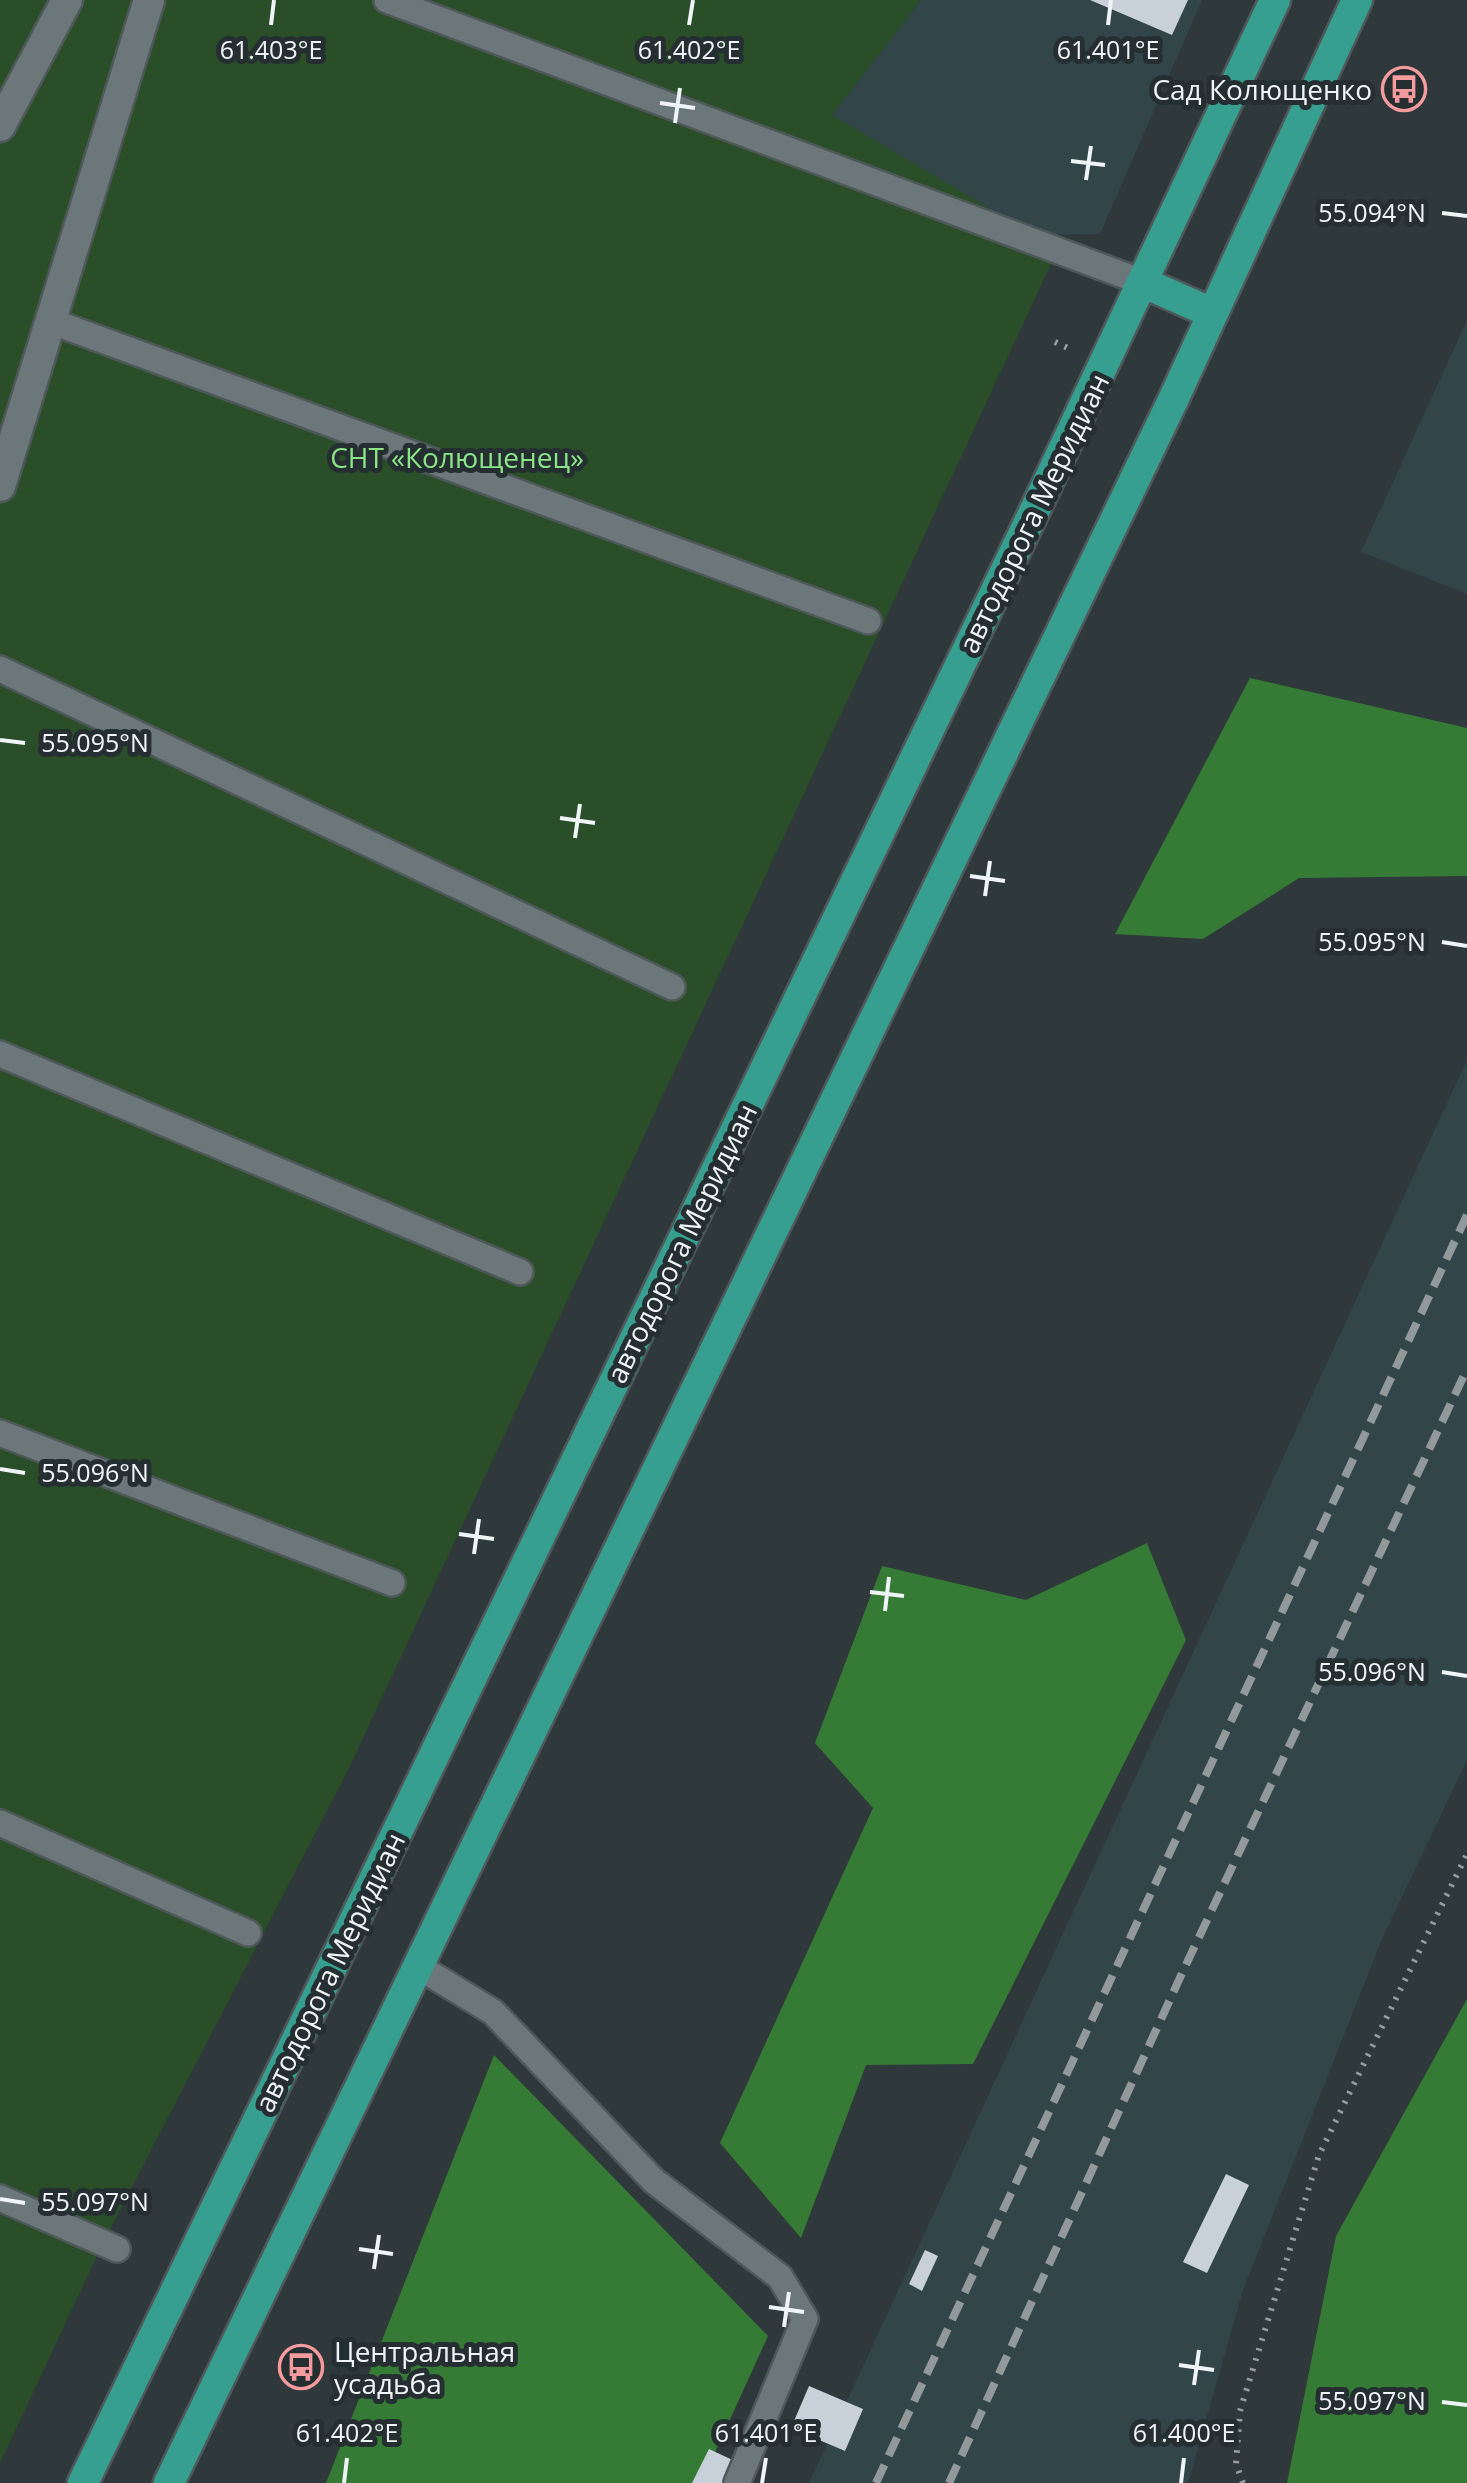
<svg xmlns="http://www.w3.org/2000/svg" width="1467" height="2483" font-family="'Open Sans',sans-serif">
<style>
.built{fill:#324548}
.green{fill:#294e28}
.forest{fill:#367b35}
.building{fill:#c8d1d9}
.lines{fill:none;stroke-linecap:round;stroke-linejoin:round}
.service-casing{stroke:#4f5859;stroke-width:30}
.minor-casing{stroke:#4f5859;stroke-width:35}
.primary-casing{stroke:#4f5859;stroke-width:35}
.path{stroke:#969ea0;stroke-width:6;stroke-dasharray:2.5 8;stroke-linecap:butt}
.service{stroke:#6b7779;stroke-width:25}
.minor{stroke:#6b7779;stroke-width:30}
.primary{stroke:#379f8f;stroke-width:30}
.rail{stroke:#91999b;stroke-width:8;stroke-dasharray:20 10;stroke-linecap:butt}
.ticks{fill:none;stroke:#eff5f7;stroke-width:4}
.labels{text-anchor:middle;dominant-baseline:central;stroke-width:10;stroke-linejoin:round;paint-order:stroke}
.poi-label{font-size:28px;fill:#eff5f7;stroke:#252f31;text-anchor:end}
.park-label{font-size:28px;fill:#8ae586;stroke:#252f31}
.street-label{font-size:28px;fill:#eff5f7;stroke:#252f31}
.ticks-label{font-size:25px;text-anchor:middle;fill:#eff5f7;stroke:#252f31;stroke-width:10;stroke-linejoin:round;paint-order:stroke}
</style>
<rect width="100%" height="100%" fill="#2f393b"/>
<path class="built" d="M921,0H1202L1100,234L1034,235L831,115Z
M1467,320V594L1361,552Z
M1467,1060V1760L1382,1939L1243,2290L1188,2483H809Z"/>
<path class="green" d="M0,0H921L832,115L1058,249L349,1768L103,2243L0,2463Z"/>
<path class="forest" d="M1250,678L1467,728V876L1299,878L1203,939L1115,934Z
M1147,1543L1186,1640L973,2064L866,2065L801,2238L720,2143L873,1808L815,1743L882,1566L1026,1600Z
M1467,1999V2483H1287L1336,2236Z
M494,2055L768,2336L701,2483H326Z"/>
<path class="building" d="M1090,0H1188L1172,35Z
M1226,2174L1249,2185L1207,2273L1183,2262Z
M925,2250L938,2256L922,2291L909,2284Z
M809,2386L863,2409L845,2451L791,2428Z
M709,2449L739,2463L730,2483H692Z"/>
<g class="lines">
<defs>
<path id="service" d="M387,0L1142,282
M53,322L868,621
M0,669L672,987
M0,1054L520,1272
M0,1433L392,1583
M0,1823L248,1933
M419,1967L493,2012L654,2181L780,2277L805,2319L737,2483
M0,2198L117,2249"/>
<path id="minor" d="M0,126L67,0
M0,486L149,0"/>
<path id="primary" d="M1142,282L1212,313
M83,2483L1033,514L1275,0
M169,2483L1174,398L1357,0"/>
</defs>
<use href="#service" class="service-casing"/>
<use href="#minor" class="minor-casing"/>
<use href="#primary" class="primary-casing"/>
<path class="path" d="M1055,342L1072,350
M1243,2483L1236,2464L1240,2411L1319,2155L1467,1854"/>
<use href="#service" class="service"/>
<use href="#minor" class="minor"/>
<use href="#primary" class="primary"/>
<path class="rail" d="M876,2483L1467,1215
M949,2483L1184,1969L1467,1369"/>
</g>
<path class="ticks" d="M271,25L274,0M689,25L693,0M1108,25L1111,0M660,103L695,108M675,123L680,88M1071,161L1105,165M1086,180L1091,146M1442,213L1467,216M0,740L25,743M560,818L595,823M575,838L580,804M970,876L1005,881M985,896L990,861M1442,942L1467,946M0,1469L25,1473M459,1534L494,1539M474,1554L479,1519M870,1592L904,1596M885,1611L889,1577M1442,1672L1467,1676M0,2199L25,2203M359,2249L393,2254M374,2269L379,2235M769,2307L804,2312M784,2327L789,2292M1179,2365L1214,2370M1194,2385L1199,2350M1442,2402L1467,2405M344,2483L347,2458M762,2483L766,2458M1181,2483L1184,2458"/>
<defs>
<symbol id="bus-ring" viewBox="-11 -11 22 22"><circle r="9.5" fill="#252f31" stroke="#f59b9e" stroke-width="1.5"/><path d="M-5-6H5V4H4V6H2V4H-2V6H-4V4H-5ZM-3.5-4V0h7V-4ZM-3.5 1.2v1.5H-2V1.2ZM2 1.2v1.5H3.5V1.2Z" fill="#f59b9e"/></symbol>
</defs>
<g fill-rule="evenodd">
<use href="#bus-ring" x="1379" y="64" width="50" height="50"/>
<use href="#bus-ring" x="276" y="2342" width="50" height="50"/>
</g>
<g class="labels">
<g class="poi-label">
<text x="1372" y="89">Сад Колющенко</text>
<text x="334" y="2351" text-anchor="start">Центральная<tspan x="334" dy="32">усадьба</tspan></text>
</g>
<g class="park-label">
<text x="457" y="457">СНТ «Колющенец»</text>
</g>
<g class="street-label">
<text transform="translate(1033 513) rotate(-64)">автодорога Меридиан</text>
<text transform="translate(681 1243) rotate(-64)">автодорога Меридиан</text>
<text transform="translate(329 1972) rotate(-64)">автодорога Меридиан</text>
</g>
</g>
<g class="ticks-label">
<text x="271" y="59">61.403°E</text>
<text x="689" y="59">61.402°E</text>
<text x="1108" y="59">61.401°E</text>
<text x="1372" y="222">55.094°N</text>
<text x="95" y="752">55.095°N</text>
<text x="1372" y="951">55.095°N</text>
<text x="95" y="1482">55.096°N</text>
<text x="1372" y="1681">55.096°N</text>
<text x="95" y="2211">55.097°N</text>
<text x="1372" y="2410">55.097°N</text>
<text x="347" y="2442">61.402°E</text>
<text x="766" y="2442">61.401°E</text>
<text x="1184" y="2442">61.400°E</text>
</g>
</svg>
